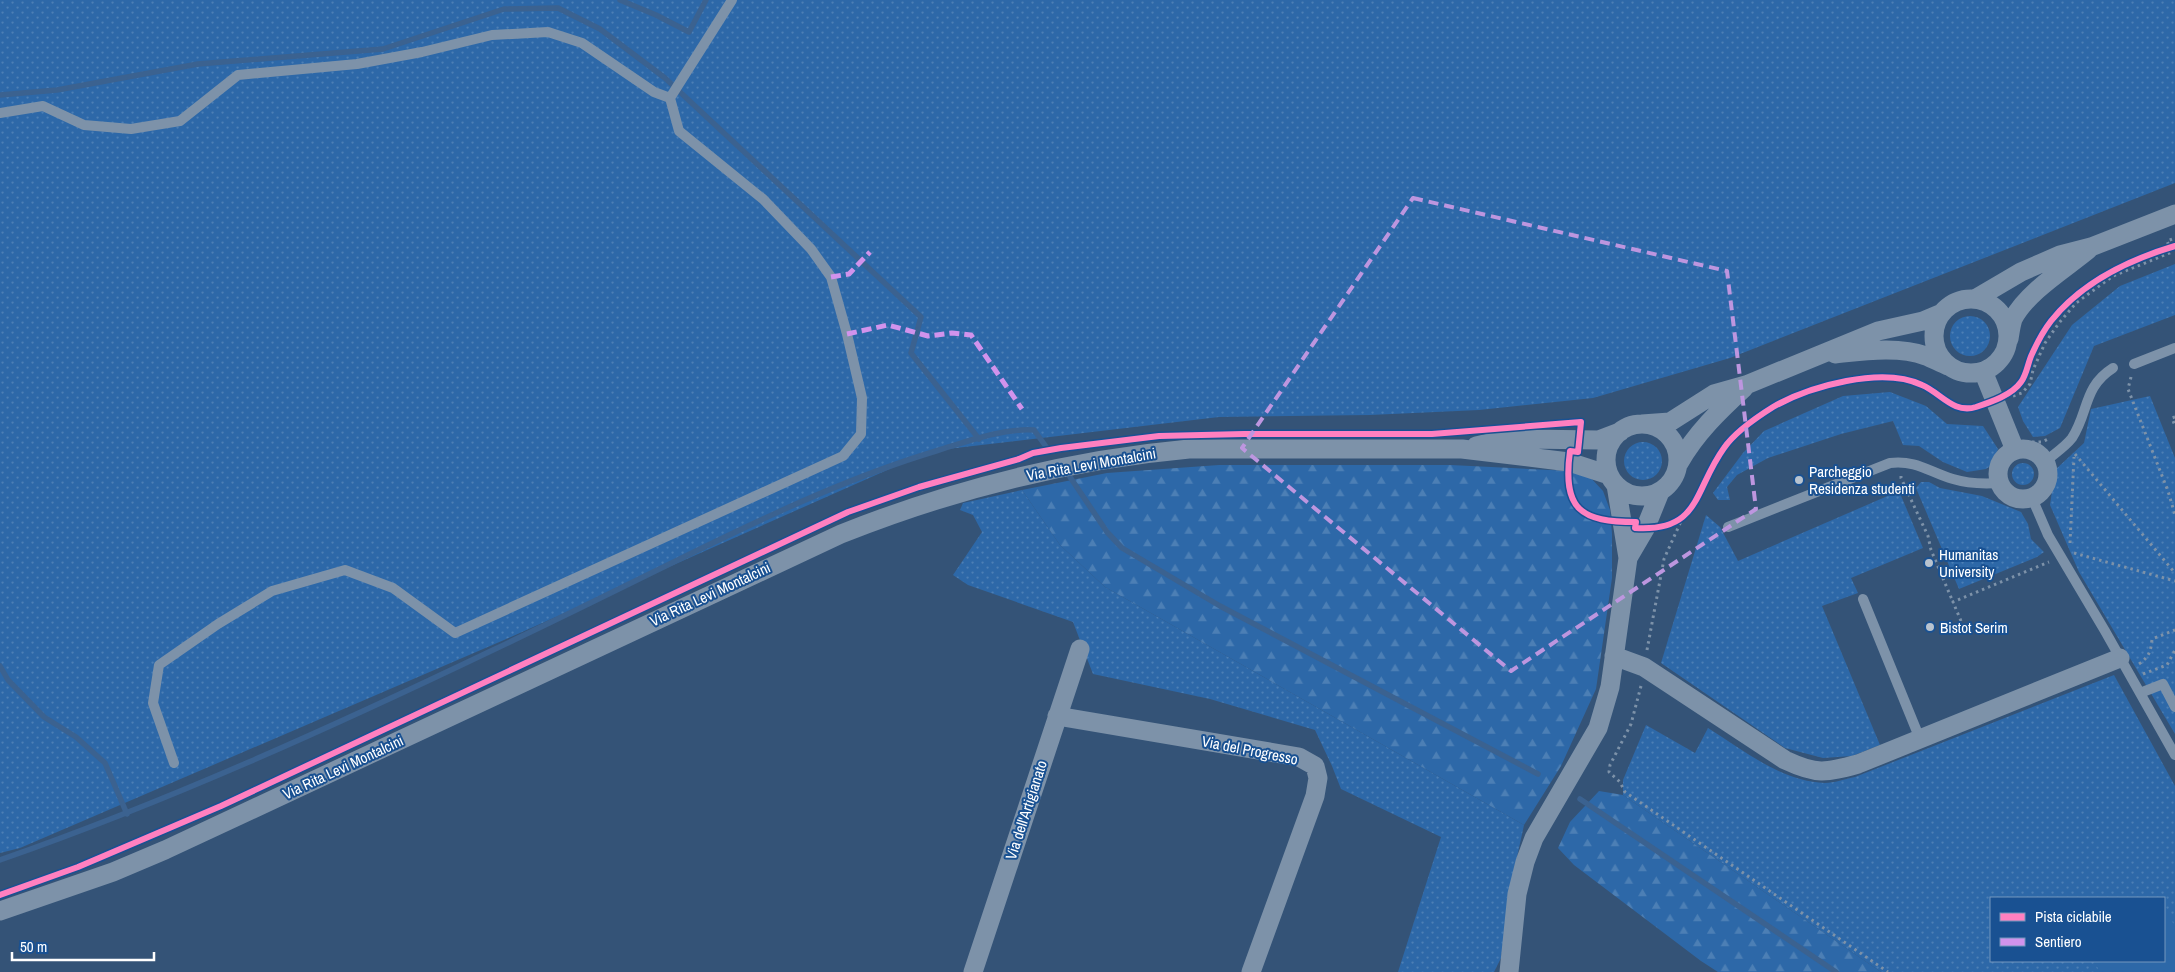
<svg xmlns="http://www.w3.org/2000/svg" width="2175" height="972" font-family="'Archivo Narrow',sans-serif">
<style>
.green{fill:url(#green-dots);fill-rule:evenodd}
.forest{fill:url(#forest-firs)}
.pitch{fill:#2d68a8}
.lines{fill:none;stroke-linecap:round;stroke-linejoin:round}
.stream{stroke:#3b6290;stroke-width:5.5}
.path{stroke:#7d92a9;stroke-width:3;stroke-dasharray:2.5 4;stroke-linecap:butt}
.lane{stroke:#7d92a9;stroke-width:10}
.street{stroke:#7d92a9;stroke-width:19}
.quiet{stroke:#d193ec;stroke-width:5;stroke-dasharray:10 5;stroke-linecap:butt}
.cycleway-casing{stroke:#195192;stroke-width:9}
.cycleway{stroke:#ff80c0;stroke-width:6}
.marked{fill:none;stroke:#bd96df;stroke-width:4;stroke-dasharray:10 6;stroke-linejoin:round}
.poi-dot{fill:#b8c3cf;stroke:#195192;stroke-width:2}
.labels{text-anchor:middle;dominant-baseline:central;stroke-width:4;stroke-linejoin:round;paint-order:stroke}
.street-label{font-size:15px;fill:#fff;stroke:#195192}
.poi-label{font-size:15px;fill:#fff;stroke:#195192;text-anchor:start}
</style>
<defs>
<pattern id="green-dots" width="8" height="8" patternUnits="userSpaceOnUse" patternTransform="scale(1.25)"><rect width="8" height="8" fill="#2d68a8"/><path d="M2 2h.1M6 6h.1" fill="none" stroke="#4c7fb5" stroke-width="1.8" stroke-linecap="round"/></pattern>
<pattern id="forest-firs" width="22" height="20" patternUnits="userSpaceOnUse" patternTransform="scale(1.25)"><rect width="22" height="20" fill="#2d68a8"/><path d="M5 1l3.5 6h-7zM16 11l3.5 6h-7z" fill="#4c7fb5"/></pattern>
</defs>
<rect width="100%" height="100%" fill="#345377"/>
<path class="green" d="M0,0H2175V183L1730,358L1593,398L1479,410L1370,415L1219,417L930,451L504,640L20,848L0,853Z
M2175,264V315L2094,346L2060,428L2045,436L2033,437L2023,421L2018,407L2072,325L2120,286Z
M1950 336a20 20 0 1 1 40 0a20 20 0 1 1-40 0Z
M1890,392L1926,406L1947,424L1983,426L1998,449L1992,465L1986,469L1967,472L1943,462L1919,446L1903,445L1893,421L1841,434L1768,458L1737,475L1727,487L1730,500H1718L1713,493L1743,453L1764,431L1843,396Z
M2150,396L2175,458V734L2079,572L2050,505L2055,470L2084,443L2091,409Z
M1624 461a19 19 0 1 1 38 0a19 19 0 1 1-38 0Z
M2012 474a11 11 0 1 1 22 0a11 11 0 1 1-22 0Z
M1921,482H1929L1940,488L1982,496L2021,512L2028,524L2031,539L2044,552L2037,557L1959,589L1916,488Z
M1022,490L1060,545L1105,587L1524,825L1512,880L1501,958L1494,972H1398L1441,837L1341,789L1332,766L1315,730L1210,699L1093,674L1073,622L968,585L953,575L982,532L973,515L960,510L963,503Z
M1899,491L1923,548L1851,578L1858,593L1822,606L1880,745L1852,756L1823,758L1785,748L1661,663L1706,515L1720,527L1738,561Z
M2114,675L2175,786V972H1881L1623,795V780L1646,725L1695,753L1708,728C1743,750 1782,782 1825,783C1834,783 1845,779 1855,777ZM1991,898H2164V961H1991Z"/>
<path class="forest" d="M1219,465H1451L1571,471L1589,476L1603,491L1610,510L1612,534V578L1596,689L1561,766L1524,825L1105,587L1060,545L1022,490L1107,473Z
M1599,791L1623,795L1881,972H1718L1701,961L1574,865L1558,848L1570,822Z"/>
<path class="pitch" d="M2164,906L2175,927V972H2100L2094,961H2164Z"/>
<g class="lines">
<path class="stream" d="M620,0L656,15L689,32L706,0
M0,95L57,90L198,64L383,49L504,9L558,8L600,29L665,78L921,317L911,353L979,439
M1070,477L1107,532L1122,548L1220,606L1538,774
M0,666L8,680L44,717L76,737L105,763L127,814
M1580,799L1836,972
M0,860C169,801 332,727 493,650C561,618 629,584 696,551C774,513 853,476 936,451C966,442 1002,428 1034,430L1047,448"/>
<path class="path" d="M2131,377L2128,389L2168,491L2175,515
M2013,396L2022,393L2030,384L2033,370L2045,343L2059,323L2076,303L2113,276L2172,252L2167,241L2175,238
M2175,417L2172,418L2175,426
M2032,442H2042L2048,439
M2075,454L2175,573
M1901,476V478L1928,536L1931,550L1953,602
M2070,543L2074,457
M2074,553L2175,581
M1961,621L1953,602L2049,562
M1647,650L1664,559L1682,519
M2139,664C2149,657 2151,651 2152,639L2175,630
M2143,674L2167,665L2175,650
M1641,686L1631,724L1610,765L1609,772L1620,782L1625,792L1888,972"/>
<path class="lane" d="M0,113L43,106L84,125L131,129L180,121L238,75L357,64L422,52L492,35L548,32L582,43L654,92L670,98
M2134,364L2175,348
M2046,461C2054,454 2065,447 2072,438C2089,412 2083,387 2113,368
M2032,498L2048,535L2105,631L2175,755
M1728,527L1890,463C1917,460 1929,472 1953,479C1969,484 1983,484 1999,483
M1863,599L1920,739
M2140,693L2163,684L2175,707
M174,763L153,703L159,665L218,624L272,591L345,570L393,588L455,633L843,456L861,434L862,398L847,334L831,277L811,249L763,199L679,131L670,98L732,0"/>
<path class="street" d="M1934 336a37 37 0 1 1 74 0a37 37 0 1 1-74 0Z
M1975,299L2021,272L2060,255L2091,247L2175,214
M2009,339C2010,333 2011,325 2013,319C2027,292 2065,269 2088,250
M1835,354C1864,351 1899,346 1926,356C1933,359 1941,363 1948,366
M1983,371L2015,450
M1642,424L1670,422L1714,394L1746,385L1878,331L1923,321L1942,313
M1606 460a36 36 0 1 1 72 0a36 36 0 1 1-72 0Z
M1476,446L1502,440L1521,439L1599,440L1620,432
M1998 474a25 25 0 1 1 50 0a25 25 0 1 1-50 0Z
M1679,463C1696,433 1719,411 1744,388
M1628,558L1645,529L1660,492
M1614,656L1644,667L1785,760C1817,775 1825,773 1858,764L2120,658
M1057,716L1299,757L1315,766L1318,778L1315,796L1251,972
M0,911L113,872L165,850L841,534C954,489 1068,460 1189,449H1462L1569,462L1609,475
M973,972L1080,649
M1509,972L1517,894L1525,862L1534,838L1598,728L1610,687L1628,558L1616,485"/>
<path class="quiet" d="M831,277L849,274L870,252
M847,334L888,325L928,336L952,333L971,335L1022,409"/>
<defs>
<path id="cycleway" d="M0,895L78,867L221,806L848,512L919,487L1019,459L1033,453L1061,448L1159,436L1244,434H1432L1581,422L1578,452L1570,451C1562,510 1581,522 1636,522L1635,528C1701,532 1693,491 1724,448C1735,432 1757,417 1773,407C1810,386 1882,366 1922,385C1941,393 1953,414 1976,407C1991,402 2012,395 2021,382C2027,374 2028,362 2032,354C2037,343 2044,330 2051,321C2082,282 2128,260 2175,246"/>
</defs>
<use href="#cycleway" class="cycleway-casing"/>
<use href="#cycleway" class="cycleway"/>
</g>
<path class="marked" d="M1413,198L1727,271L1756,509L1511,671L1242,448Z"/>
<g class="poi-dot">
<circle cx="1799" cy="480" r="5"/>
<circle cx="1929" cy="563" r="5"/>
<circle cx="1930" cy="627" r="5"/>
</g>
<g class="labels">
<g class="street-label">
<text transform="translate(1091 464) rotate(-10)">Via Rita Levi Montalcini</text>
<text transform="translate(710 594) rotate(-25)">Via Rita Levi Montalcini</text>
<text transform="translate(1250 750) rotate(11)">Via del Progresso</text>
<text transform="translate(343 767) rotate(-25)">Via Rita Levi Montalcini</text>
<text transform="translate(1026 810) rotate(-72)">Via dell'Artigianato</text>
</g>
<g class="poi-label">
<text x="1809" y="471">Parcheggio<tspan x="1809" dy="17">Residenza studenti</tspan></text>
<text x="1939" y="554">Humanitas<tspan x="1939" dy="17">University</tspan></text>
<text x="1940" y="627">Bistot Serim</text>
</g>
</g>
<rect x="1990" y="897" width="175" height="65" fill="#195192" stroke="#7597be"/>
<rect x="2000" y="913" width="25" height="8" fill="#ff80c0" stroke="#7597be"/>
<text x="2035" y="922" font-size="15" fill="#ffffff">Pista ciclabile</text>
<rect x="2000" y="938" width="25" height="8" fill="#d193ec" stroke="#7597be"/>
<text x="2035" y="947" font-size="15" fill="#ffffff">Sentiero</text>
<path d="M12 952v8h142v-8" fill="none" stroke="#ffffff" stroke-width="2.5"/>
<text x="20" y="952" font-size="15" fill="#ffffff" stroke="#195192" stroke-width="4" paint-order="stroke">50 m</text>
</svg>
